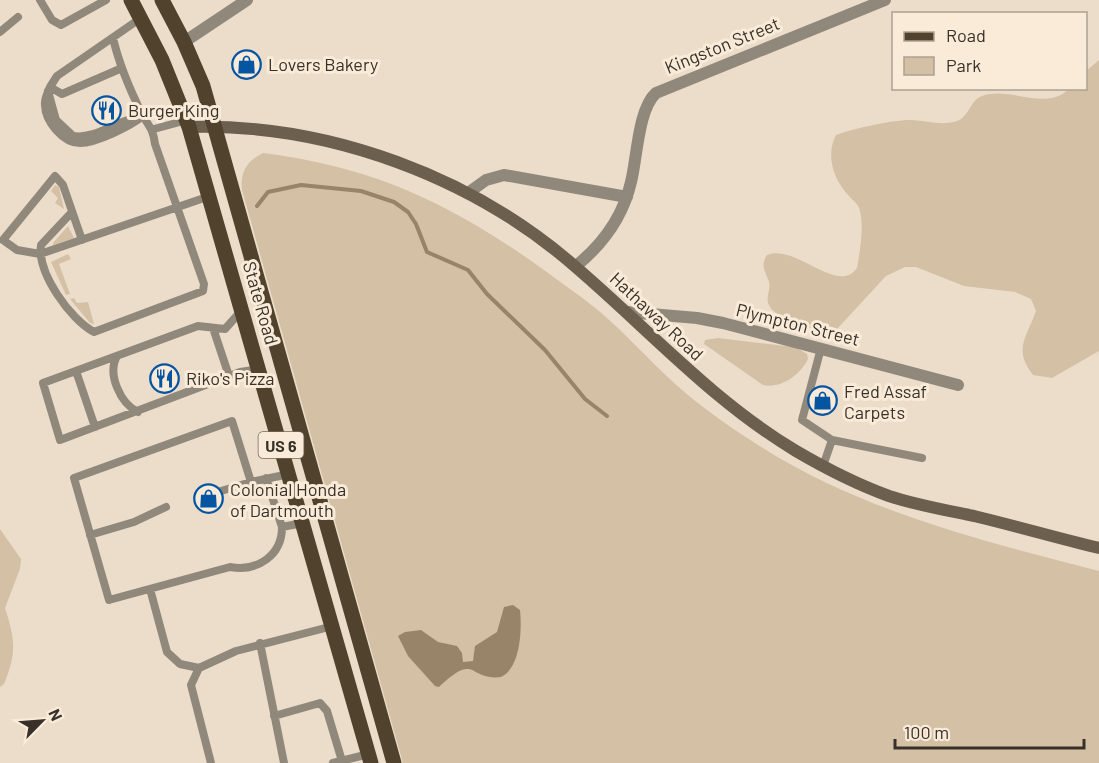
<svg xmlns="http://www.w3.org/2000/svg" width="1099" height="763" font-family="Barlow,sans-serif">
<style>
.green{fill:#d4c0a5}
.water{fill:#988469}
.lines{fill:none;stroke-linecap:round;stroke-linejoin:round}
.stream{stroke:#988469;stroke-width:4}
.lane{stroke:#91887c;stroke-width:8}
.street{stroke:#91887c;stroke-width:12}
.secondary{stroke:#6c5f4d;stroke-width:12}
.primary{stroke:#51422d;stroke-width:15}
.labels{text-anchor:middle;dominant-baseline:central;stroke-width:6;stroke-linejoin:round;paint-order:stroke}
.shield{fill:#f9ebd8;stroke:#71695e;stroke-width:1.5}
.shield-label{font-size:16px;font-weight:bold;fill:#37312a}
.street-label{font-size:18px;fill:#37312a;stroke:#f9ebd8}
.poi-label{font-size:18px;fill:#37312a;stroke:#f9ebd8;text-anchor:start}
</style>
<rect width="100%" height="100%" fill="#ecddcb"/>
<path class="green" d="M1099,60V351L1052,378L1033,375C1013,349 1026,339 1036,311L1031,299L1015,292L964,286L916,267H905L886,276L838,328L823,334C809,332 775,318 769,305C765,298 771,289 769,282C765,270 760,266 767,255C795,243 838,296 857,268C860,250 864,228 860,211C859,204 853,201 849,196C834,180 825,156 836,135C851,129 896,119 912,120C928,121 941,126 957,121C970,116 970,100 982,96C1011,86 1045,112 1069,89L1086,88V71Z
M263,153C371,167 441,199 530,260C553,277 577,293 599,311C625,333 647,358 672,381C696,403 724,423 752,441C857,510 979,540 1099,571V763H403L242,190C240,172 247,161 263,153Z
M55,185L59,187L64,209L55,203L58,198L51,191Z
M68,226L74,238L53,245V243Z
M68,254L71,259L59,264L70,294L66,295L51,262Z
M74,298L77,303L88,302L94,324L90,323L70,299Z
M718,338L795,347L807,354L808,359C800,375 781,389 763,385L704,344L705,340Z
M0,529L21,559L20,569L5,608C15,639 17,653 4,684L0,687Z"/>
<path class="water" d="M513,605L520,610C522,628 521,668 501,677C468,681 477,651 439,687L435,686L408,656L398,636L405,632L421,630L438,642L457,646L462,653L463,662L473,661L475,646L497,632L504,607Z"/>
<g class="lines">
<path class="stream" d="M257,206L268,192L301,185L361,191L394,202L408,212L416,224L427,252L468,270L487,294L545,350L585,399L607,416"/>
<path class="lane" d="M40,0L52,20L61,25L106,0
M0,32L18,17
M122,68L62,94L50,87L57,76L141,18
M50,87C48,92 44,99 45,105C45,121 63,143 80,143C96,143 131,126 143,116
M48,91L56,120L73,136C96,140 120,118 143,116
M154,129L187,120
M72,212L41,245C37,273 70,319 94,332L203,291L204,284L155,144C153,128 149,127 142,114C130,90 119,64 113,38
M82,240L63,185L55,176L3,240L17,250L40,254L210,196
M242,310L225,329L198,326L43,383L60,440L240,372L259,369
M213,328L229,376
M821,348L802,420L832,440L823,466
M117,356C107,374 120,403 138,412
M76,371L95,427
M832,440L922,458
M289,474L251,482L232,421L74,478L109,600L230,567C258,572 282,555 282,527L303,523
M266,478L282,527
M201,497L251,482
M90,535L134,522L166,507
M150,589L167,652L180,664L199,668
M260,643L284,763
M274,716L320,703L327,711L342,761
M211,763L191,685L199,668L236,651L333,626
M333,763L369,754"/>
<path class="street" d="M184,42L247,0
M468,193L486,180L504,175L627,197
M576,266C603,244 623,217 631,182C637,159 638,109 656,93L885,0
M627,312L697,318L723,323L958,385"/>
<path class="secondary" d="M189,127C329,123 474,177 578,269C650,331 714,402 796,451C825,468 856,484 889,496C916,505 945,510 974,516C1016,526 1057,538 1099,548"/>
<path class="primary" d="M131,0L162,60L189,127L371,763
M162,0L184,42L203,86L394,763"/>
</g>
<defs>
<symbol id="shop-ring" viewBox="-11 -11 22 22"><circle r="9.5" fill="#f9ebd8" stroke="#0655a3" stroke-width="1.5"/><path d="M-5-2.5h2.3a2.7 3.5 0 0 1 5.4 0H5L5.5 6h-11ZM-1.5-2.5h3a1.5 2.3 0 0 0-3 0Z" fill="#0655a3"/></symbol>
<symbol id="restaurant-ring" viewBox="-11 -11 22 22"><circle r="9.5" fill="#f9ebd8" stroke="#0655a3" stroke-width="1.5"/><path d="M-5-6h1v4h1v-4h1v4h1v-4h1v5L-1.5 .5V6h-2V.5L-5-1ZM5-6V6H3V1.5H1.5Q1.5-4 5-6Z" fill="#0655a3"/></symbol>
</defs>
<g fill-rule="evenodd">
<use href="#shop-ring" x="230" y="48" width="33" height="33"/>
<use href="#restaurant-ring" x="90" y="94" width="33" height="33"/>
<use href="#restaurant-ring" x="148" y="362" width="33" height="33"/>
<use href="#shop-ring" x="806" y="384" width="33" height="33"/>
<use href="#shop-ring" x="192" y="482" width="33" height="33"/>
</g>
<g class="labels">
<rect class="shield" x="258.5" y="432" width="45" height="26" rx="4.5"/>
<g class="shield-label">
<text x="281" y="445">US 6</text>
</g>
<g class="street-label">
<text transform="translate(722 45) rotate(-22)">Kingston Street</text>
<text transform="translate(261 303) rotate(74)">State Road</text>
<text transform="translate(657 316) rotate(43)">Hathaway Road</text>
<text transform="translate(798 324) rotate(14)">Plympton Street</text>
</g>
<g class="poi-label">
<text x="268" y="64">Lovers Bakery</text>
<text x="128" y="110">Burger King</text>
<text x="186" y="378">Riko's Pizza</text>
<text x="844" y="391">Fred Assaf<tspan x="844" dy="21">Carpets</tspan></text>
<text x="230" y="489">Colonial Honda<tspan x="230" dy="21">of Dartmouth</tspan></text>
</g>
</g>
<rect x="892" y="12" width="195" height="78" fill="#f9ebd8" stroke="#aba192" stroke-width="1.5"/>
<rect x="904" y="32" width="30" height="9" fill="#51422d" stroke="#aba192" stroke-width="1.5"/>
<text x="946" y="42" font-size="18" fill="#37312a">Road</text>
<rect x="904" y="57" width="30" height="18" fill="#d4c0a5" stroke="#aba192" stroke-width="1.5"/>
<text x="946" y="72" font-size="18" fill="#37312a">Park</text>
<g transform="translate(42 721) rotate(65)" stroke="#f9ebd8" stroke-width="4.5" paint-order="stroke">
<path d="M0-4.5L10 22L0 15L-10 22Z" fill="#37312a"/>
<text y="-9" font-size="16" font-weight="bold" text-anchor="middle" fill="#37312a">N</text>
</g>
<path d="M895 739v9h189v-9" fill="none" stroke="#37312a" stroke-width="3"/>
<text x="904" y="739" font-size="18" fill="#37312a" stroke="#f9ebd8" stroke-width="4.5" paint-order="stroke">100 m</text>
</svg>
